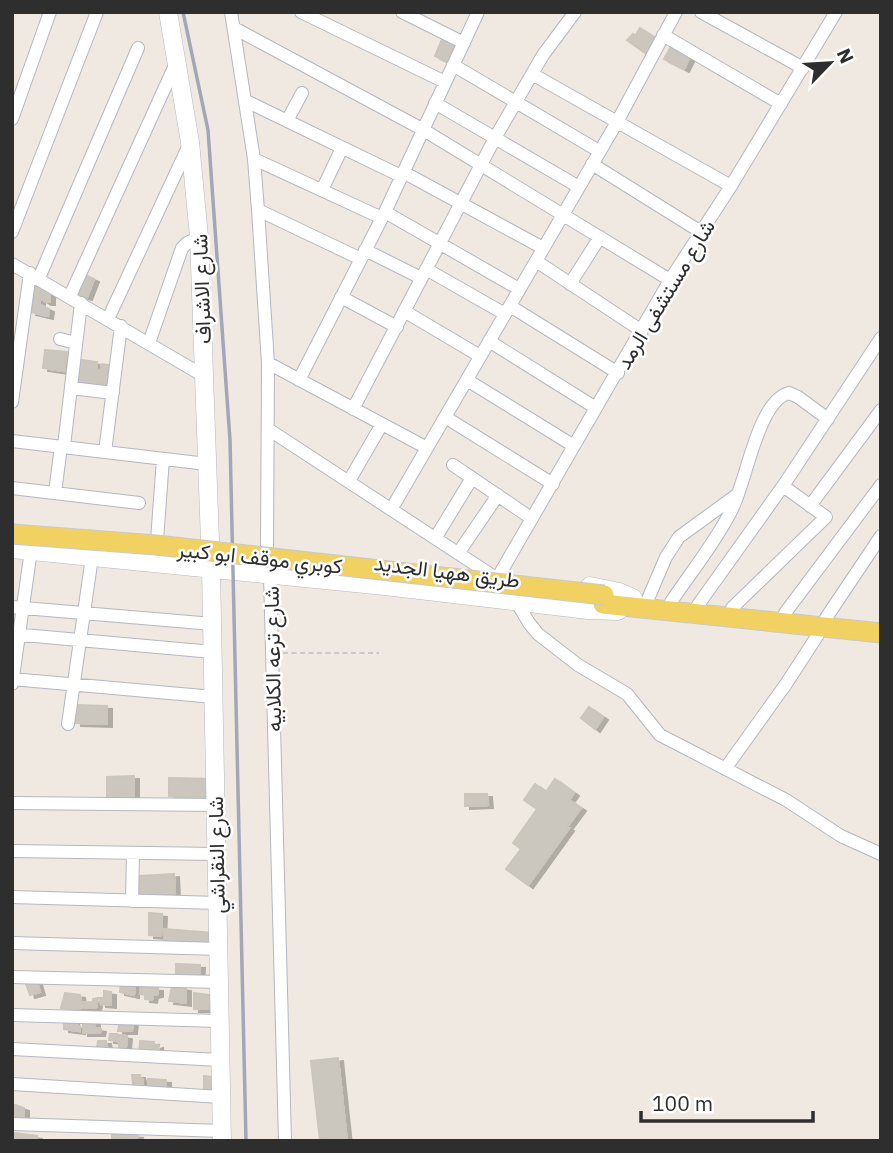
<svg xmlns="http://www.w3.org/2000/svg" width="893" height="1153" font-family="'IBM Plex Sans',Vazirmatn,sans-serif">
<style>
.building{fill:#cbc7bf;stroke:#cbc5ba;stroke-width:2;filter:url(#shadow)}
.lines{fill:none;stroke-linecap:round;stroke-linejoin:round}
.street-casing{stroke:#b4b7c1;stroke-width:14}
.secondary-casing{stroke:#b4b7c1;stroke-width:19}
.primary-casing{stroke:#c9c9c9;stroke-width:21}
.path{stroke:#c9c9c9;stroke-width:2;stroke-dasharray:5 3.5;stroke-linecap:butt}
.street{stroke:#fff;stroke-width:12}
.secondary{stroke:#fff;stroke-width:18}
.primary{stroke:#f2d163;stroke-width:19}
.rail{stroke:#a3a6b8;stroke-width:3.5}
.primary-bridge-casing{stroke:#c9c9c9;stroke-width:21;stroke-linecap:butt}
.primary-bridge{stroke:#f2d163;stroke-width:19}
.labels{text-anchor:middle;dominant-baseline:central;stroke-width:5;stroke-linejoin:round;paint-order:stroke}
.street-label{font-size:21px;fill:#2e2e2e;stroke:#fff}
</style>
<defs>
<filter id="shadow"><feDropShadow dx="5" dy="3" stdDeviation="0" flood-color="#0004"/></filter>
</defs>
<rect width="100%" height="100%" fill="#efe9e1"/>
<path class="building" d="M640,28L658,40L648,55L627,40L633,34L635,36Z
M443,37L460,44L452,64L435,56Z
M673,43L692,53L684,69L664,59Z
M87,276L94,279L87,297L77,294L83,279Z
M36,283L50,293V302H46L40,298V305L49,309L48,316L31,312Z
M45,350L67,352L64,371L43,368Z
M75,359L97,362L96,368L100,373L102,364L109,365L107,384L98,383L95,388L72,385Z
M76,705L107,706V724L76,723Z
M589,707L603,717L595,729L581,718Z
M134,776V797L107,798V777Z
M169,778L213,779V797L169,796Z
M555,779L574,793L569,800L581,808L567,827L569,828L528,885L506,869L521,849L513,843L537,809L524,800L535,784L546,792Z
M465,794H487L488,805L465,806Z
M174,874L175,895L140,897L139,876Z
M149,913L162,914L161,936L149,935Z
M164,929L213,933L215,945L164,943Z
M176,964L200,965L199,980L176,979Z
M25,981L37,982L40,992L30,995Z
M121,982L135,984L134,995L120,992Z
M172,986L186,988V1003L169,1001Z
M141,987L158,988V994L153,995L152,1000L145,999L146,995L140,994Z
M104,991L111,992V1005L101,1004L100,998H104Z
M65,993L80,995L81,1003L93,1002V999L98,998L96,1008H80L79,1011L61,1008Z
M194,993L210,995L209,1009H194Z
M64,1019L74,1020V1025L80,1026V1031L64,1029Z
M83,1019H95V1028L101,1029L100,1033H83Z
M120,1020L133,1021L132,1031H118Z
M110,1034H117V1041L109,1040Z
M119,1035L127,1036L126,1047H119Z
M98,1041H106L107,1046L97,1048Z
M140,1041L154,1042L153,1047L158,1045L159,1055L139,1054Z
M338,1058L347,1141H320L311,1061Z
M132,1075H140L141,1079H143V1092L134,1091Z
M204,1076L220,1078L218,1094L204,1092Z
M148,1079L166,1080V1092H148Z
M15,1105L24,1108V1120L14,1119Z
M14,1133L37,1136V1141H20V1139L14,1138Z
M126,1134L138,1135L136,1141H126Z
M112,1135H124L123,1141H112Z"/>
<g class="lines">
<defs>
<path id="street" d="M231,12L254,159L258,210L268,363L267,550L270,575L285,1141
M301,12L445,82
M402,12L464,43
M701,12L803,68
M234,28L422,129L670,280
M663,35L781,104
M453,65L599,151
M532,74L731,186
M246,101L401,176
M435,103L579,187
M12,119L50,12
M287,121L302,93
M254,159L382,218
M592,164L701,232
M403,172L543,248
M322,190L342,148
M258,210L361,259
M385,212L519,289
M12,232L97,12
M365,250L421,278
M536,261L642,331
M12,264L204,376
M426,269L505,314
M39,278L138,48
M570,284L600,237
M70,296L177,61
M341,297L397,327
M510,306L618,373
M404,311L480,356
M108,319L189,145
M60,339L76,343
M489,341L596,408
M149,343L182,248L187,243L199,237
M268,363L427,448
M299,380L385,212L478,12
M467,380L574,446
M71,388L113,393
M12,402L30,273
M353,409L495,138L543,55L575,12
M445,417L553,484
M268,429L502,582
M12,441L207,464
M64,446L81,303
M105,452L121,326
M453,465L531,518
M349,481L382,424
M12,488L139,503
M55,493L61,446
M810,506L881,410
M392,508L617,122L676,12
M436,537L472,478
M157,540L163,459
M459,552L498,495
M498,577L670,280L731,186L836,12
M513,596L529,623L538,634L578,665L627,694L660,735L786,800L841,836L881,854
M648,599L666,557L679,537L738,494
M671,602C691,572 715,543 731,511C746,485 757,401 789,393L798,397L828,419
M698,605L783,486L881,338
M12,607L213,624
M732,608L826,517L783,486
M785,613L881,485
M826,618L881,536
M12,634L213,652
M12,679L214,697
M12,684L31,550
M68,724L92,557
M725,769L786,684L823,627
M12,803L215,805
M12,851L216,854
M12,897L218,903
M132,901L133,853
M12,943L219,949
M12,977L219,982
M12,1015L220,1021
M12,1049L220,1060
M12,1084L221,1097
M12,1124L222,1131"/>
<path id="secondary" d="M168,12L190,142L199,237L211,569L222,1141
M12,549L385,586L588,610L618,611
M590,586L619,592L633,598"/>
<path id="primary" d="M603,604L881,633"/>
</defs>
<use href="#street" class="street-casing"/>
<use href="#secondary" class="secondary-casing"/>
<use href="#primary" class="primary-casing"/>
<path class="path" d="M283,653H379"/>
<use href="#street" class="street"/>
<use href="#secondary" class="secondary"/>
<use href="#primary" class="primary"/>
<path class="rail" d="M183,12L208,130L230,440L246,1141"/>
<defs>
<path id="primary-bridge" d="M12,534L156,545L604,595"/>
</defs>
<use href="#primary-bridge" class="primary-bridge-casing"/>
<use href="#primary-bridge" class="primary-bridge"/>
</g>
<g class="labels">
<g class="street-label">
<text transform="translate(201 289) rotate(-92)">شارع الاشراف</text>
<text transform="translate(665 294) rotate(-59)">شارع مستشفى الرمد</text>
<text transform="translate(260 557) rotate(6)">كوبري موقف ابو كبير</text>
<text transform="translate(447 571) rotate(7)">طريق ههيا الجديد</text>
<text transform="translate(272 659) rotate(-91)">شارع ترعه الكلابيه</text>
<text transform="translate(216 855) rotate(-91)">شارع النقراشي</text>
</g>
</g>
<rect width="893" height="1153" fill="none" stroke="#2e2e2e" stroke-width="28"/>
<g transform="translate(830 63) rotate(65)" stroke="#ffffff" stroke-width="5" paint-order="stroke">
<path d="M0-5L12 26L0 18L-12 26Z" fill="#2e2e2e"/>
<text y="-10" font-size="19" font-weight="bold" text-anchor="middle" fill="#2e2e2e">N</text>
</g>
<path d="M641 1111v10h172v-10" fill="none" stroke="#2e2e2e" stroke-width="3.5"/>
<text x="652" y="1111" font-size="21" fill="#2e2e2e" stroke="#ffffff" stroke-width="5" paint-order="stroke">100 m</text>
</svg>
